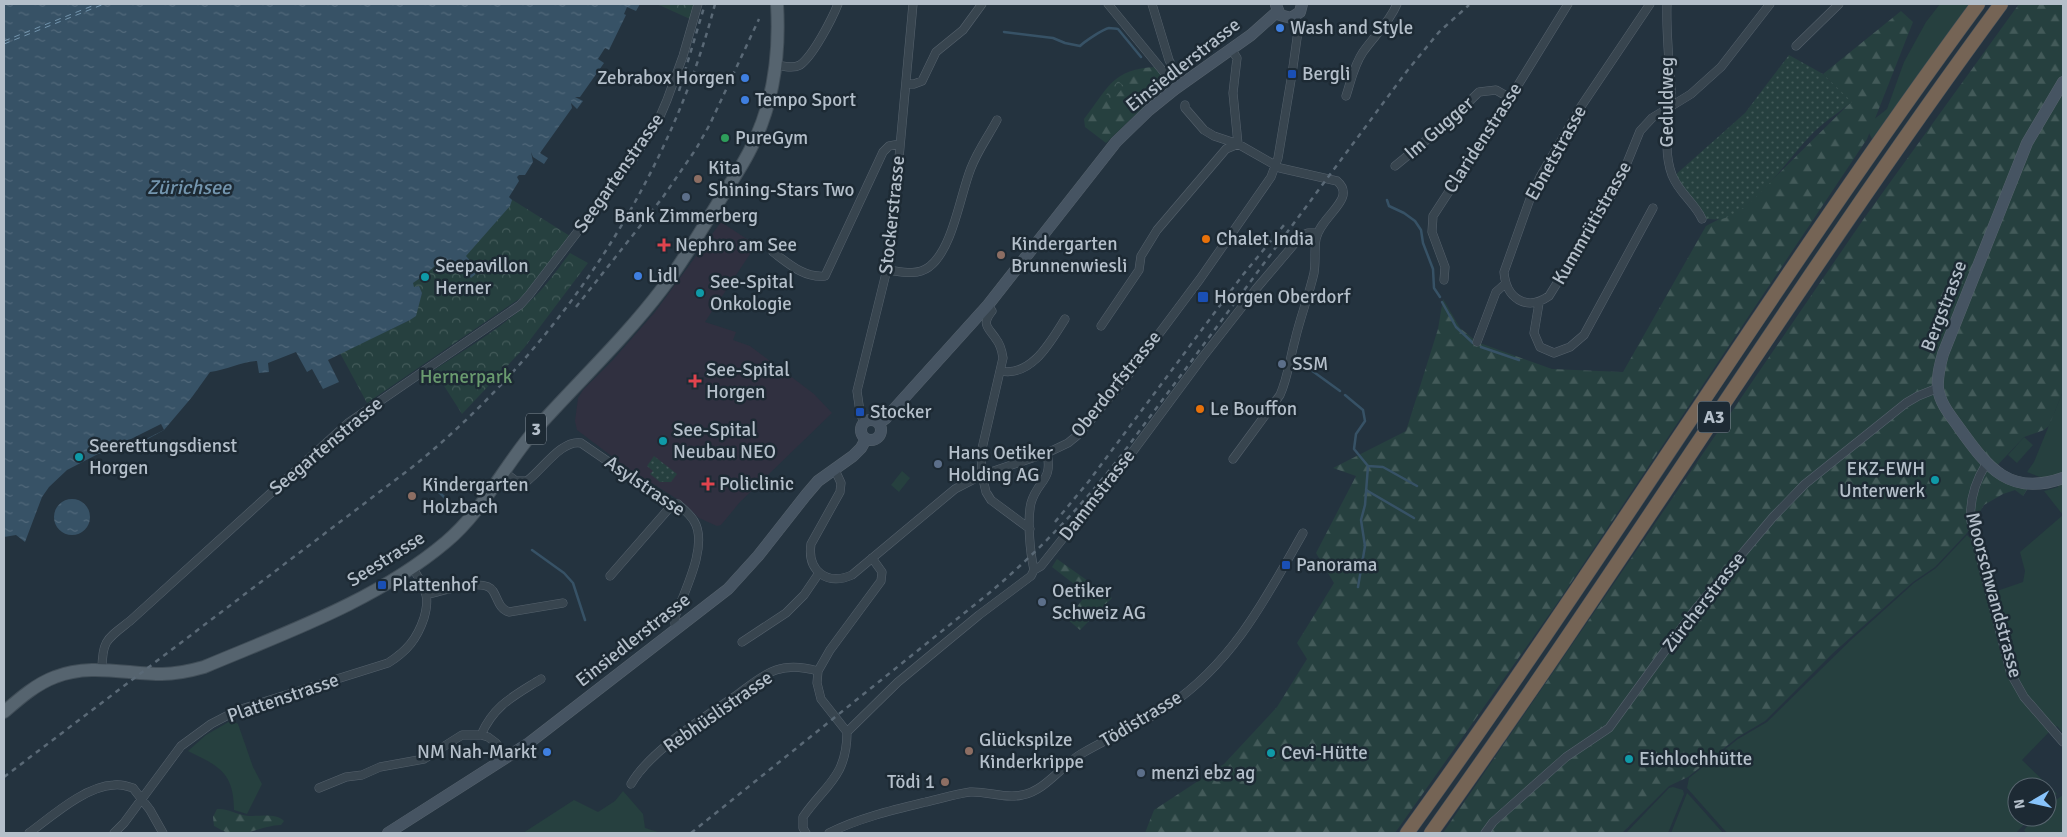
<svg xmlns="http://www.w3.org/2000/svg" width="2067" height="837" font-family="Signika,sans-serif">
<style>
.medical{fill:#303040}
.grass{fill:#26403f}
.forest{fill:url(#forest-firs)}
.park{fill:url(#park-crowns)}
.garden{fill:url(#garden-dots)}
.water{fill:url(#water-ripples)}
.pier{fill:#24333f}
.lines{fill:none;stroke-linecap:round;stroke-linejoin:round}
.stream{stroke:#375266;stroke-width:2.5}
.ferry{stroke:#7395ae;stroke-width:1;stroke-dasharray:6 5;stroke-linecap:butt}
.street-casing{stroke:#56626d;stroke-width:9}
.secondary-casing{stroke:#56626d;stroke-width:12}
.primary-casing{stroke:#414e58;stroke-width:14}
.highway-casing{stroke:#434f5a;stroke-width:15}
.street{stroke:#38454f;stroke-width:8}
.secondary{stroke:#465462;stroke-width:11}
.primary{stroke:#56646f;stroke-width:12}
.highway{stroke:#756455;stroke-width:14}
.rail{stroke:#5a6976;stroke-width:2.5;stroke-dasharray:5 5;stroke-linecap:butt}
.shop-dot{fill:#3f7fe0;stroke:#1d2a34;stroke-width:2}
.transit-dot{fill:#1a4fb4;stroke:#1d2a34;stroke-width:2}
.leisure-dot{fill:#2e9e5b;stroke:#1d2a34;stroke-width:2}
.education-dot{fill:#8d6e63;stroke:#1d2a34;stroke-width:2}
.service-dot{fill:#5c6f8a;stroke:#1d2a34;stroke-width:2}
.food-dot{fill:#e8710a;stroke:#1d2a34;stroke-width:2}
.health-dot{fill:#e0444e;stroke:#1d2a34;stroke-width:2}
.culture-dot{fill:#0f9aa8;stroke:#1d2a34;stroke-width:2}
.labels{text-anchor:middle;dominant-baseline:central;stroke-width:5;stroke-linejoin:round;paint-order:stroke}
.shield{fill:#1d2a34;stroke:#87929d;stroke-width:1}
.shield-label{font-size:18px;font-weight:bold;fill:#b4bfca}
.poi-label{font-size:19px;fill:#b4bfca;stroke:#1d2a34;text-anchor:start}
.street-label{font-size:19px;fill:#b4bfca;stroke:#1d2a34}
.park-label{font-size:19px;fill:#6a9b6f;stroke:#1d2a34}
.water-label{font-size:20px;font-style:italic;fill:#7395ae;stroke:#1d2a34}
</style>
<defs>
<pattern id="forest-firs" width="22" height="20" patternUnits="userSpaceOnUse" patternTransform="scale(1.25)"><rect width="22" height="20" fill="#26403f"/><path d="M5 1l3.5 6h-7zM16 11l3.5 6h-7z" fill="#435a59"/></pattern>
<pattern id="park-crowns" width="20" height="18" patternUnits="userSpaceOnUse" patternTransform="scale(1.25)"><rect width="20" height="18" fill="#26403f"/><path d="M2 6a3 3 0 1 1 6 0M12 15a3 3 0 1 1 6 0" fill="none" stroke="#435a59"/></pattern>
<pattern id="garden-dots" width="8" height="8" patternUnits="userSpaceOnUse" patternTransform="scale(1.25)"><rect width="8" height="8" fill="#26403f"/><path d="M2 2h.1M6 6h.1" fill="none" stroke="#435a59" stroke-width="1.8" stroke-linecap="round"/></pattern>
<pattern id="water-ripples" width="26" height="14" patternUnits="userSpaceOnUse" patternTransform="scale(1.25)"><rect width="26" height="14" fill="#375266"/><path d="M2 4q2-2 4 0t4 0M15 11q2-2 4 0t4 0" fill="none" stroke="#52697b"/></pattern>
</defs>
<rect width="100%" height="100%" fill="#24333f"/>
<path class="medical" d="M721,222L756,245L705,322L736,332L733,340L750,346L785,372L814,394L832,413L740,502L721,525L717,526L699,518L685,504L626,467L577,430L575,421L578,398L583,390L612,361L655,312Z"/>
<path class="grass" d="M1940,4H1969L1872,139L1869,133L1873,120L1887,109L1904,62L1926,22Z
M2063,391V473L2045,479L2027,472L2034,462Z
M2024,437L2033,445L2017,463L2008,455Z
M902,471L910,478L899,492L891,485Z
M2063,482V733L2057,726L2054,728L2026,694L2014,672L1994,592L2023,582L2025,571L2020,552L2063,515L2044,491L2058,487L2059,483Z
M1967,535L1974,542L2008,676L2017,693L2049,732L2022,760L2057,794L2047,801V787H2017V817H2031L2016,833H1727L1687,788L1689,778L1738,739L1767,722L1852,639L1914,583L1936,568Z
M232,720L238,724L253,767L262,784L247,814L234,810C234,773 219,766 188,751L206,735Z
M1673,787L1683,790L1684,794L1668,833H1626L1669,788Z
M623,791L643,814L645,828L661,833H523L574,800L598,812L615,801Z
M1687,793L1690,796L1723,833H1671Z
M2063,795V833H2026L2024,830L2035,817H2047V806Z"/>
<path class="forest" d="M2019,4H2063V391L2049,426L2044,430L2024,437L1990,473L2009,484L2028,488L2023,496L2015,490L2003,494L1984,505L1967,533L1935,567L1913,582L1833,653L1765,721L1738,737L1688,777L1669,786L1622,833H1443L1865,217Z
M1901,11L1913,22L1867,139L1558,602L1395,833H1145L1154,810L1224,764L1277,707L1307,659L1297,643L1334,583L1316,553L1356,476L1333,468L1406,431L1438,329L1443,299L1460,328L1477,342L1552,369L1623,372L1706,226L1748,204L1851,102L1823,74Z
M1156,67L1166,80L1168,86L1161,90L1106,143L1085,127L1084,119C1109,87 1112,69 1156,67Z
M1057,559L1112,598L1080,630L1067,619L1087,594L1052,567Z
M217,809C228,808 237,815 249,816C259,816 277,813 284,821L281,825C263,825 247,837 229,833C224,832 218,828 214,826L213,817Z"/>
<path class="park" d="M657,4H694L690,19Z
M1118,81L1124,86L1111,103L1104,97Z
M511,199L570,236L524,295L516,301L367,403L340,353L410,320L415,316L422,293L419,287H413V283L436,265L441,264L443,267L456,266L459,262L470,278L479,271L465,256Z
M570,253L588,263L524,348L462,414L434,370C466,349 500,329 528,303C544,289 557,270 570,253Z"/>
<path class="garden" d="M1789,55L1823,74L1852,102C1838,113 1822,123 1810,136C1786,161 1756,209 1722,219C1715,220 1709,219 1702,219L1673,177L1745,113Z
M654,456L677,474L671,482H660L650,474L653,471L647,466Z"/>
<path class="water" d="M4,4H640L636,11L627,7L624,14L626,15L609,50L605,48L598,59L604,63L580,97H575L583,101L577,109L571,103L572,108L540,153L548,158L544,164L533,157L531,152L533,162L525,175H519L517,177L519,181L509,197L512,200L510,206L466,256L479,271L471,278L460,266L459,263L449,272L441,269L443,267L441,264L436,265L428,272L430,276L426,279L423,276L413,283L414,287L419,286L422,293L416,316L410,320L328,360L339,382L323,389L312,369L307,372L296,352L268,363L269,372L259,373L257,361C240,362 227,370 210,372L192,397L164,430L135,446L98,454L67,470L49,487L42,497L25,542L16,535L4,537Z
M54 517a18 18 0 1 1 36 0a18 18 0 1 1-36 0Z"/>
<path class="pier" d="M161,424L164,430L130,447L127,441Z"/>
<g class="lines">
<path class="stream" d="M1004,32L1053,38L1065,43L1080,46C1084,42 1103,29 1109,28C1112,28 1116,29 1118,29L1141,57
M1387,200L1389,206L1404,213L1415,221L1421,230L1423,243L1433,269L1434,288L1440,297
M1442,302L1456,327L1473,343
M1481,347L1519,360
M1311,370L1340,391
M1345,395L1363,410L1365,421L1356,434L1354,449L1368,466L1365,505L1361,520L1365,546L1358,587
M1368,466L1383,467L1417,486
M426,479L453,506
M1366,490L1414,518
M532,550L564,573L573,583L585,620"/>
<path class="ferry" d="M4,41L97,4
M4,44L104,4"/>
<defs>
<path id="street" d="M1108,4L1167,76L1175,74
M1152,4L1169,60L1177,76
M1650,4L1580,108L1540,177L1530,199L1504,272C1506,298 1526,312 1549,296L1618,185L1640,131L1652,118L1691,94L1721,67L1770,4
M1667,4C1666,32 1669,60 1671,88C1672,118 1661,145 1672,175C1679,193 1695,203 1702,219
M1796,46L1839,4
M776,65C783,66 793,69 800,65C813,56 832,19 838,4
M906,84H914L922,81L936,52L963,30L982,4
M1346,96C1351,81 1354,65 1363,52C1375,35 1389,23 1397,4
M1185,105V108L1204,130L1214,136L1238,144L1280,168L1337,181C1358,199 1320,216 1316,239C1314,250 1316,262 1314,273C1309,295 1300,318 1295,340C1290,358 1288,377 1280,395L1233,459
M1395,166L1446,124L1479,92L1496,90L1510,98
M773,252C789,264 804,278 825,276L883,152L889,146L900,144
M888,270C903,272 916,276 929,267C953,249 960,195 971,168C978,150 988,137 997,120
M1444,280L1445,267L1432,232L1433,216L1510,98L1568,4
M1539,303L1534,333L1540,347L1554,353L1570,347L1584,335L1653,208
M988,305L992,311C981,325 988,327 996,339C1000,344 1002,351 1003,358L981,453L982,475L986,492L991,500L1030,529
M1101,326L1139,270L1141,256L1157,230L1226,149L1238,144L1233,93L1237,58L1231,49
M1477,342L1496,292L1505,284
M1001,371C1032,377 1051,341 1065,319
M864,423L860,412L857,391L890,257L913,4
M1986,464C1975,482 1969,500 1971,521L2011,674L2024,697L2063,742
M835,470L841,483L840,492L811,544C807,571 827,586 852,575L955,489L982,475L1047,453L1068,443L1079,434L1129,374L1200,279L1271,177L1278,158L1292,74L1298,31L1295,17
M504,472L516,481H527C542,470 562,439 581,443L667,502L672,505L678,504C683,509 690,514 694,521C709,545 684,592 675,617V624L678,627
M1034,570C1030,552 1027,520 1031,503C1038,479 1053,482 1047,453
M610,576L672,505
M426,595C440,591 485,577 493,591C498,599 499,609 509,612L563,603
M742,642L786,613L804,595L819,573
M102,670C102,640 107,639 130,621L348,423L520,305L529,295L631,162L658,121L667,100L683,56L698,4
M847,732L898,682L979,615L1031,576L1034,570L1041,566L1072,527L1085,516L1202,358L1256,289L1301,236L1308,233H1318
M481,735C494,705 514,696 541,679
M631,784C650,751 702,719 734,697C747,688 761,675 776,670C790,665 804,667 818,671
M319,788L346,777L362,775L380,767L424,759L462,735H481L488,737L496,743L507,758
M29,833C51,817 85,786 114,785C120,784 127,786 133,788L150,810L163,833
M114,833L124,823L181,746L211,724L238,710L388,663C407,651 417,639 424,618C426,611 428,603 426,595C424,585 417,575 412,567
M806,833L803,828V817C825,785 847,777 847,732L821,699L817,683L818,671L830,650L881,581L882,572L872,558
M829,833C859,818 893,810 926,802C940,799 955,794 970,792C988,791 1004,799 1022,795C1045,791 1061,766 1081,754C1110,737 1142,724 1170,705C1234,661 1266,598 1303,533
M1485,833L1493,822L1566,757L1609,728L1694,611L1773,517L1805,484L1906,403L1918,396L1938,388"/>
<path id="secondary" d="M1276,5L1280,15L1291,18L1300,12L1302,4
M2063,82L2027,143L1943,354C1940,365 1937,376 1938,388C1940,404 1951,416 1960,429C1988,468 2010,497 2063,478
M861 430a10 10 0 1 1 20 0a10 10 0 1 1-20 0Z
M879,423L886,418L988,305L1116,142L1149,110L1175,89L1251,35L1278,11
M388,833L529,743L728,589L758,556L806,495L818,481L853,456L861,448L866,439"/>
<path id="primary" d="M4,712C19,699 36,684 55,677C89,663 127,674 162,674C177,674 190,671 204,667C287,632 376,601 446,542C483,511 504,466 535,430C577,383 624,339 662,289C683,262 700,232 718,203C729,185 742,167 751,148C774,103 780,54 777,4"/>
<path id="highway" d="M1407,833C1604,561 1779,274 1978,4
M1431,833C1626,561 1802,274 2001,4"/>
</defs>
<use href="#street" class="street-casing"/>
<use href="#secondary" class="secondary-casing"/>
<use href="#primary" class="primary-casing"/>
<use href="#highway" class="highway-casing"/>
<use href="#street" class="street"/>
<use href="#secondary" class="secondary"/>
<use href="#primary" class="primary"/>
<use href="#highway" class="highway"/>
<path class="rail" d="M679,91L705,4
M576,307L663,197L696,149L710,124L759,19
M1055,522L1089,481L1242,276L1284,225
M4,777L415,465C558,348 668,184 715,4
M691,833L988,594C1038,552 1083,505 1123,453L1407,71L1439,32L1469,5"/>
</g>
<g class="shop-dot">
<circle cx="1280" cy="28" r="5"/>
<circle cx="745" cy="78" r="5"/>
<circle cx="745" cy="100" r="5"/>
<circle cx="638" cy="276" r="5"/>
<circle cx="547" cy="752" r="5"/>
</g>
<g class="transit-dot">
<rect x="1287" y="69" width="10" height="10" rx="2.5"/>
<rect x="1197" y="291" width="12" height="12" rx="2.5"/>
<rect x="855" y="407" width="10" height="10" rx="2.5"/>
<rect x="1281" y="560" width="10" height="10" rx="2.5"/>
<rect x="377" y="580" width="10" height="10" rx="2.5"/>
</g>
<circle class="leisure-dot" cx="725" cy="138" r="5"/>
<g class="education-dot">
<circle cx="698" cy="179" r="5"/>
<circle cx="1001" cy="255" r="5"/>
<circle cx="412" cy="496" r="5"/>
<circle cx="969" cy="751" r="5"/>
<circle cx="945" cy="782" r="5"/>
</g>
<g class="service-dot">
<circle cx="686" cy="197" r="5"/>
<circle cx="1282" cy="364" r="5"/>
<circle cx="938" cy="464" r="5"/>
<circle cx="1042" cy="602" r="5"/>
<circle cx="1141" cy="773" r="5"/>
</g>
<g class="food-dot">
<circle cx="1206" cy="239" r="5"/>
<circle cx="1200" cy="409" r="5"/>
</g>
<g class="health-dot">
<path d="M661.5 237.5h5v5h5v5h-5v5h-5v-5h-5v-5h5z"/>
<path d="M692.5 373.5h5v5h5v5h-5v5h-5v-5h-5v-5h5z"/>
<path d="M705.5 476.5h5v5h5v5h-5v5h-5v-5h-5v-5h5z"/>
</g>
<g class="culture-dot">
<circle cx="425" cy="277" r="5"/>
<circle cx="700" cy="293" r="5"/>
<circle cx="663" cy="441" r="5"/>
<circle cx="79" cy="457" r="5"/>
<circle cx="1935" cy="480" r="5"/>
<circle cx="1271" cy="753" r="5"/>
<circle cx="1629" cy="759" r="5"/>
</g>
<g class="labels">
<g class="shield">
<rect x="1698" y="401.5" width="32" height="31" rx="4"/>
<rect x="526" y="413.5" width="20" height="31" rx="4"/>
</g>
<g class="shield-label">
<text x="1714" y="417">A3</text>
<text x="536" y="429">3</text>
</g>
<g class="poi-label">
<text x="1290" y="28">Wash and Style</text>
<text x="1302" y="74">Bergli</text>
<text x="735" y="78" text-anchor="end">Zebrabox Horgen</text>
<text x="755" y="100">Tempo Sport</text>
<text x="735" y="138">PureGym</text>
<text x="708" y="168">Kita<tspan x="708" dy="22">Shining-Stars Two</tspan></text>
<text x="686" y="216" text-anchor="middle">Bank Zimmerberg</text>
<text x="1216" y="239">Chalet India</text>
<text x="1011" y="244">Kindergarten<tspan x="1011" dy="22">Brunnenwiesli</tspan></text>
<text x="675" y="245">Nephro am See</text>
<text x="435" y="266">Seepavillon<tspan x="435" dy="22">Herner</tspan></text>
<text x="648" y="276">Lidl</text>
<text x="710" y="282">See-Spital<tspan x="710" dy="22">Onkologie</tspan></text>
<text x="1214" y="297">Horgen Oberdorf</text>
<text x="1292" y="364">SSM</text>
<text x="706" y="370">See-Spital<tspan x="706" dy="22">Horgen</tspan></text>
<text x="1210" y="409">Le Bouffon</text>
<text x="870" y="412">Stocker</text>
<text x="673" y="430">See-Spital<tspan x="673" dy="22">Neubau NEO</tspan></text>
<text x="89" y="446">Seerettungsdienst<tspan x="89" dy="22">Horgen</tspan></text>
<text x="948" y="453">Hans Oetiker<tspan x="948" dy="22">Holding AG</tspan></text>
<text x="1925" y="469" text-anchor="end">EKZ-EWH<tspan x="1925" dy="22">Unterwerk</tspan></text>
<text x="719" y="484">Policlinic</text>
<text x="422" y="485">Kindergarten<tspan x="422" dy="22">Holzbach</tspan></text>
<text x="1296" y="565">Panorama</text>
<text x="392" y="585">Plattenhof</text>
<text x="1052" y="591">Oetiker<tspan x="1052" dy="22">Schweiz AG</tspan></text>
<text x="979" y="740">Glückspilze<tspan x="979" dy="22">Kinderkrippe</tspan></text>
<text x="537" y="752" text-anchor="end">NM Nah-Markt</text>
<text x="1281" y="753">Cevi-Hütte</text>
<text x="1639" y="759">Eichlochhütte</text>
<text x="1151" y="773">menzi ebz ag</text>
<text x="935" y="782" text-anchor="end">Tödi 1</text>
</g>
<g class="street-label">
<text transform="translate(1183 65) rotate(-38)">Einsiedlerstrasse</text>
<text transform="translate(1667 102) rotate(-90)">Geduldweg</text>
<text transform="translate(1439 128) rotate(-41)">Im Gugger</text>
<text transform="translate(1483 138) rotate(-57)">Claridenstrasse</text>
<text transform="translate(1556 153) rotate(-61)">Ebnetstrasse</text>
<text transform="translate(619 173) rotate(-55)">Seegartenstrasse</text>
<text transform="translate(892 215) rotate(-84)">Stockerstrasse</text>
<text transform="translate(1592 223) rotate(-60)">Kummrütistrasse</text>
<text transform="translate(1944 306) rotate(-69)">Bergstrasse</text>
<text transform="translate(1116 384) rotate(-51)">Oberdorfstrasse</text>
<text transform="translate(326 446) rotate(-40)">Seegartenstrasse</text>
<text transform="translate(645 486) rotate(34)">Asylstrasse</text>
<text transform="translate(1097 495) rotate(-52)">Dammstrasse</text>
<text transform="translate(386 559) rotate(-32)">Seestrasse</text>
<text transform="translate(1994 595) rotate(75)">Moorschwandstrasse</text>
<text transform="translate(1704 602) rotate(-52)">Zürcherstrasse</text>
<text transform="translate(633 640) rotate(-38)">Einsiedlerstrasse</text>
<text transform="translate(283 698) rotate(-19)">Plattenstrasse</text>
<text transform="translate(718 712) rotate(-35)">Rebhüslistrasse</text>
<text transform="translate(1141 719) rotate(-31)">Tödistrasse</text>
</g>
<g class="park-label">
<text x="466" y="377">Hernerpark</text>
</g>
<g class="water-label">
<text x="189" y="187">Zürichsee</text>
</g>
</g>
<rect width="2067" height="837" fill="none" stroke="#b4bfca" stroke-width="10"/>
<g transform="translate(2032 802) rotate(261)"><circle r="24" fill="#1d2a34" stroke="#596670"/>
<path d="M0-4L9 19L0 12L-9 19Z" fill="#88c4fb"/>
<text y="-8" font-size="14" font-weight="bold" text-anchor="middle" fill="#b4bfca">N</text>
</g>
</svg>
